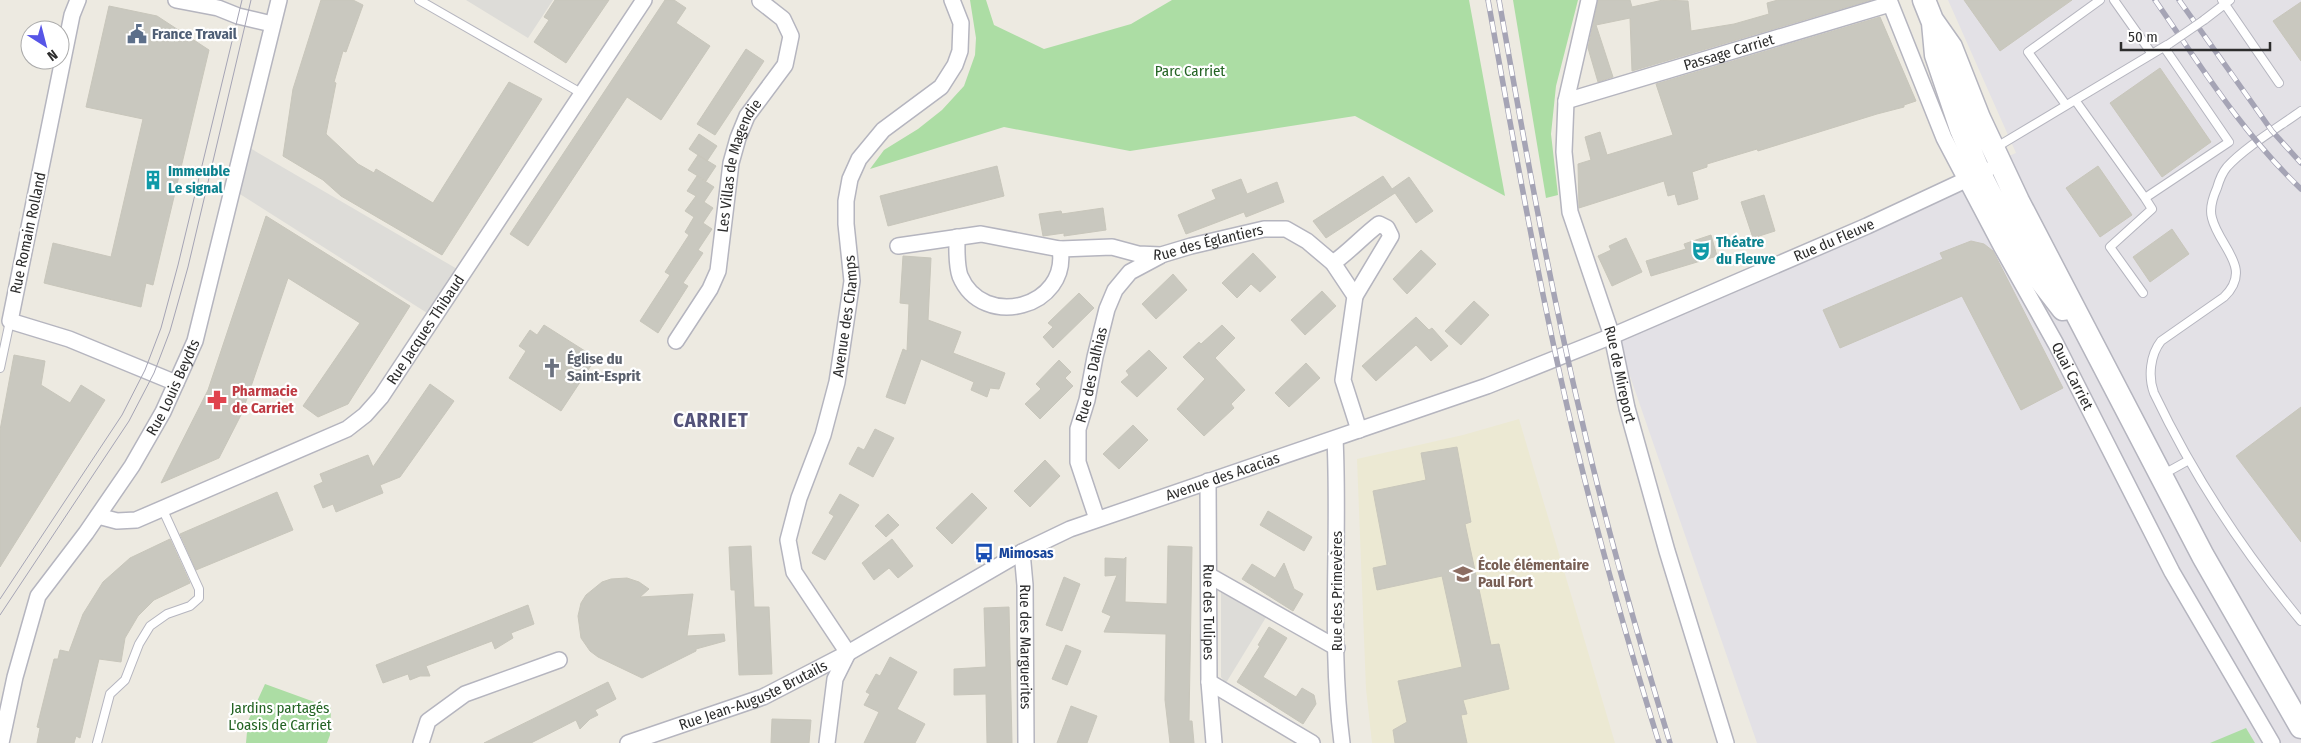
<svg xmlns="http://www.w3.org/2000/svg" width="2301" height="743" font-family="'Fira Sans Condensed',sans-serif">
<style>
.industrial{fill:#e3e1e6}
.education{fill:#ece9d3}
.green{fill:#acdda4}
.plaza{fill:#dddcd8}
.building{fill:#c9c8bf;stroke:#c8c6bb}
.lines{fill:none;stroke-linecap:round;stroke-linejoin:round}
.lane-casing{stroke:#b5b5bf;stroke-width:10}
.street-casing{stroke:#b5b5bf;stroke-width:18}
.secondary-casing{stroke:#b5b5bf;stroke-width:25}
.lane{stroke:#fff;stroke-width:8}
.street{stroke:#fff;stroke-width:15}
.secondary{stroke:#fff;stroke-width:22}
.tram{stroke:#a5a4b5;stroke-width:1}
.rail-casing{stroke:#a5a4b5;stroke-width:5.5}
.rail{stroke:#fff;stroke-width:4;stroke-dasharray:11;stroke-linecap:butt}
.lane-bridge-casing{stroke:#b5b5bf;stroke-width:10;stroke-linecap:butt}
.lane-bridge{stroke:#fff;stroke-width:8}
.labels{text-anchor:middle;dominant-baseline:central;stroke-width:4.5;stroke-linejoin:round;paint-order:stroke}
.service-label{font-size:15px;font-weight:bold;fill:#4e5e75;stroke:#fff;text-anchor:start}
.street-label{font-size:15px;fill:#2d2d2d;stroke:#fff}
.park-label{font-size:15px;fill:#246424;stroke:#fff}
.culture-label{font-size:15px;font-weight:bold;fill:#0d838f;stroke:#fff;text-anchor:start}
.worship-label{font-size:15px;font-weight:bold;fill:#5b616d;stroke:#fff;text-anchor:start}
.health-label{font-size:15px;font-weight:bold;fill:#be3a42;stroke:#fff;text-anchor:start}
.transit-label{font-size:15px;font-weight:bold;fill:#164399;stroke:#fff;text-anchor:start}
.education-label{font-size:15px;font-weight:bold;fill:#785e54;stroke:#fff;text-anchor:start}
.district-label{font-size:20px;font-weight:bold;letter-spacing:1px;fill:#535279;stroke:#fff}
</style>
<rect width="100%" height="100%" fill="#edeae1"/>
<path class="industrial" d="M1948,0H2301V743H1757L1613,327L2016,153Z"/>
<path class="education" d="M1519,419L1615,743H1372L1366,689L1357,459L1463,435Z"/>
<path class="green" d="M970,0H986L994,25L1044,49L1131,24L1172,0H1469L1505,196L1355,116L1130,151L1004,127L870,169L884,150L918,129L942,110L964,86L975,55L976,38Z
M1513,0H1578L1556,86L1551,134L1558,195L1546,198Z
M265,684L331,708L330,735L327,743H246L248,721Z
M2246,728L2255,743H2210Z"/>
<path class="plaza" d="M466,0H553L528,38Z
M243,144L464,273L435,318L232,189Z
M1221,588L1268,614L1226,683L1221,677Z"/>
<path class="building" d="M321,0H353L363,5L346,52L343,51L334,82L336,83L326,134L358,164L374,173L376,169L433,203L509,82L542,99L442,255L341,196L323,180L283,156L293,89Z
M555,0H609L566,63L534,42L549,20L544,17Z
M665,0H674L686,8L676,23L710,46L661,120L627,97L528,246L510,234Z
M1598,0H1630L1632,7L1663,0L1688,1L1691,31L1734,24L1769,14L1767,3L1778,0H1871L1632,71L1630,18L1596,25L1613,77L1598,82L1588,48Z
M1964,0H2072L2000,51Z
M2301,2V61L2273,21Z
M109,6L157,16L209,50L153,285L146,283L141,307L44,283L53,243L111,257L143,119L86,107Z
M1880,17L1916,101L1904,105V107L1877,114L1758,151L1757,149L1707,164V167L1692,172L1698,199L1678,205L1675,194L1668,196L1664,181L1579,208L1578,164L1591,160L1585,137L1600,132L1607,155L1673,135L1656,84Z
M746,49L764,61L715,135L697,124Z
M2160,68L2211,142L2162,177L2110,103Z
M699,134L717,146L707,161L689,149Z
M698,155L716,166L706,181L688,170Z
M997,166L1004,196L888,226L880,196Z
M2098,166L2132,215L2100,237L2066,188Z
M697,176L714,187L704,202L713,208L703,223L712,229L698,250L703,253L683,283L688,286L658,333L640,321L670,275L665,272L689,235L685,232L694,217L685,211L696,196L687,191Z
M1383,176L1392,189L1409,177L1433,211L1416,223L1395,193L1326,238L1313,221Z
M1241,179L1247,194L1277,182L1284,202L1246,217L1244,212L1186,234L1178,215L1216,199L1212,190Z
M1764,195L1775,231L1753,238L1741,202Z
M1103,208L1106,230L1064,236V233L1043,236L1039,214L1061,211L1062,214Z
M266,216L410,306L348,404L318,417L303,406L360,323L288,278L242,413L219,458L161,483L208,390Z
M2172,229L2189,254L2150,282L2133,257Z
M1711,235L1717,256L1651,276L1646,261L1686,249L1684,244Z
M1626,238L1642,272L1612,286L1598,256L1611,250L1609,246Z
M1971,241L1984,244L1993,251L2063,388L2021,410L1962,296L1840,348L1823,310L1943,259L1940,253Z
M1421,250L1436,264L1407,294L1393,279Z
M1253,253L1276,277L1260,292L1251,284L1237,298L1222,283Z
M903,256L931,258L928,320L961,332L953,353L1005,373L999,389L990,388L987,397L971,390L974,382L921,359L905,404L886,397L903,349L907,351L909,304L900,303Z
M1173,274L1187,290L1156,319L1142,304Z
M1322,291L1336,306L1305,335L1291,320Z
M1079,293L1094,308L1053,348L1043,337L1053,327L1048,323Z
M1474,301L1489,315L1461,345L1445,331Z
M1416,317L1429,330L1432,328L1448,346L1431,361L1416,345L1376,381L1362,366Z
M544,325L596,358L561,411L509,378L526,351L519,346L530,330L537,335Z
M1222,325L1235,338L1215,358L1245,390L1231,404L1234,408L1204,436L1177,409L1205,379L1183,357L1199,342L1201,344Z
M1149,350L1167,368L1137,397L1121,382L1129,375L1126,371Z
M14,355L45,361L41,385L70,403L81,385L105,400L0,567V430Z
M1059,360L1071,372L1065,378L1073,386L1040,419L1025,404L1041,389L1036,384Z
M1306,363L1320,378L1289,407L1275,393Z
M430,384L454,401L400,477L380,485L383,493L373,497L336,512L333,504L323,508L314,486L323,482L320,474L368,455L373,467Z
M2301,407V542L2236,456Z
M1133,425L1148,440L1119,469L1103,454Z
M875,429L894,438L873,477L849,464L858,447L864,450Z
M1457,447L1471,522L1465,524L1491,645L1499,644L1509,689L1463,700L1467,714L1461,715L1467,743H1395L1393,730L1407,722L1398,681L1462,667L1442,576L1377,590L1373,568L1387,565L1373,491L1426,480L1421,453Z
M1045,460L1060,476L1030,507L1014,491Z
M277,492L293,530L196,570L180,534Z
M972,493L987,508L952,544L936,528Z
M840,494L859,505L825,560L812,553L834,516L829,513Z
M1268,511L1312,537L1304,551L1260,525Z
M888,514L899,525L886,537L875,526Z
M170,539L190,583L154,600L138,616L125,638L121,662L99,659L80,738L76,736L74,743H37L40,728L37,727L54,659H58L60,650L69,652L83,614L103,582L130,558Z
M892,539L913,566L898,578L889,568L874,580L862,563Z
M751,546L754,607H769L772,674L739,675L735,590H731L729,547Z
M1168,546L1192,547L1189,721H1192L1194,743H1170L1165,700L1166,634L1104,632L1111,616L1102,612L1117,575L1105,576V558L1124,559L1126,557L1125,602L1167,604Z
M1284,563L1294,589L1303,594L1293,611L1242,579L1252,564L1275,578Z
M1064,577L1080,584L1062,631L1046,625Z
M627,578L639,582L649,589L640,597L693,594L687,636L724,634L725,641L696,649V651L642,678L598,657L590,651L581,638L578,616L581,603L586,595L602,582L611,579Z
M528,605L534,624L511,633L513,638L495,649L492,641L426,666L430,676H420L410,680L408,674L383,683L376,665Z
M1009,607L1012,743H987L986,694L954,695V669L986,667L984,608Z
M1269,627L1287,638L1263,677L1296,697L1302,688L1314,695L1316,704L1303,724L1237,682L1260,646L1258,645Z
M1066,645L1081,651L1067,685L1052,679Z
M890,657L917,672L897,709L925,724L915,743H864L879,712L864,705L870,694L866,692L876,674L880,676Z
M608,682L616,699L595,710L598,715L590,719L580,729L576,720L531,743H484Z
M1071,706L1097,716L1087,743H1057Z
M772,719L811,720L809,743H771Z"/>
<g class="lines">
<defs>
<path id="lane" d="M419,0L581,93
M2114,0L2152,54
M2222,0L2279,83
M2204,20L2230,0
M2075,100L2145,198L2229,142L2164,47
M2066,105L2028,52L2100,0
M2301,111C2279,127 2245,147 2227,167C2222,173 2219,181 2217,188C2213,197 2209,208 2212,218C2219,247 2254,268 2224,297L2161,341C2150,355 2148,377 2154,393C2193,475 2243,551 2301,621
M1995,148L2167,45
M2143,293L2110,247L2152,209L2145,198
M0,368L10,321
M2162,475L2189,460
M97,743L110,694L125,680L139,644L150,626L167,614L190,606L199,598V589L162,508"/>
<g id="street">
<path d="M78,0L72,15L10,321L69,339L176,383"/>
<path d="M176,0L218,8L238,16L272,24"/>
<path id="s1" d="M1589,0L1566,101L1564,152L1570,212L1612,336L1627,408L1667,551L1726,743"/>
<path id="s2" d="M1889,0L1944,138L2001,246L2056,344L2172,572L2272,743"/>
<path id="s3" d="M1566,101L1890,4"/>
<path d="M957,237C957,250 956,264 960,276C983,331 1070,307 1060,249"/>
<path id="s4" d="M898,246L981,234L1060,249L1112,247L1138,254L1161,255L1191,246L1264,229H1286L1307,241L1333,263L1355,296L1343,380L1359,430"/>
<path d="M1333,263C1350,251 1363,236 1379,224L1387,228L1391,236L1355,296"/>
<path id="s5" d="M676,341L710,289L718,271L731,163L738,138L747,116L785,65L791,36L783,19L760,1L761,0"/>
<path d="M1335,439C1340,540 1329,643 1342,743"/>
<path id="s6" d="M1208,481L1209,682L1214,743"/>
<path id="s7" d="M98,516L117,521L136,520L347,429L365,415L381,397L644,0"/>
<path id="s8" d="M1097,519L1078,462V429L1087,400L1095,357L1107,309L1115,290L1130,272L1160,256"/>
<path id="s9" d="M1022,552L1025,585L1026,743"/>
<path d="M1210,576L1337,648"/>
<path id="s10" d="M848,653L794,572L788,540L799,498L823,435L837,382L852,281L846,224V201L850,179L859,159L883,130L941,87L955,65L960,51L961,23L952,0"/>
<path d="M1209,682L1312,743"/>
<path id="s11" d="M1,743L15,677L38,596L86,533L132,466L163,412L195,341L279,0"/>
<path d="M421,743L428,721L465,694L559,660"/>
<path id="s12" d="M628,743L763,697L848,653L1022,552L1070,529L1487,386L1612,336L1867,226L1987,170"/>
<path d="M827,743L835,679L848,653"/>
</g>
<path id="secondary" d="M1924,0L1932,20L1951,47L1979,118L2018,201L2203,556L2301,727
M1933,23L1936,55L1961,129L1980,174L2022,256L2063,309"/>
</defs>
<use href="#lane" class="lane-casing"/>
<use href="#street" class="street-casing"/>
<use href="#secondary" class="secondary-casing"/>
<use href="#lane" class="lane"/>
<use href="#street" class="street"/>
<use href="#secondary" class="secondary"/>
<path class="tram" d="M0,599L122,415L145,370L161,328L178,265L242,0
M0,615L129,421L154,373L170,331L188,267L251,0"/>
<defs>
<path id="rail" d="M1488,0C1517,161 1545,322 1585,481C1607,569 1632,656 1659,743
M1499,0C1524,141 1549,282 1582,421C1607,530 1638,637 1670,743
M2155,0C2200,65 2243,134 2301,189
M2179,0L2272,131L2301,163"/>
</defs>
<use href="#rail" class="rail-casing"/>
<use href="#rail" class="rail"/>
<defs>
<path id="lane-bridge" d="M2169,44L2204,20"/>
</defs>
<use href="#lane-bridge" class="lane-bridge-casing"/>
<use href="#lane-bridge" class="lane-bridge"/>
</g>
<defs>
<symbol id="civic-bare" viewBox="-9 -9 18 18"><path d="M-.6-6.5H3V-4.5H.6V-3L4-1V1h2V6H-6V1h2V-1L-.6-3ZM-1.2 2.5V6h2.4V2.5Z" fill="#5c6f8a" stroke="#fff" stroke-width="2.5" paint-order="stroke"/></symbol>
<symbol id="building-bare" viewBox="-9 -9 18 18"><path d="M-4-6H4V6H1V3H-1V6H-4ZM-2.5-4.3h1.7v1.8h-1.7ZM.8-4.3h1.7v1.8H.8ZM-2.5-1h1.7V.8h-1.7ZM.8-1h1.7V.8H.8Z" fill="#0f9aa8" stroke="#fff" stroke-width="2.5" paint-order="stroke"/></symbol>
<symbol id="theatre-bare" viewBox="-9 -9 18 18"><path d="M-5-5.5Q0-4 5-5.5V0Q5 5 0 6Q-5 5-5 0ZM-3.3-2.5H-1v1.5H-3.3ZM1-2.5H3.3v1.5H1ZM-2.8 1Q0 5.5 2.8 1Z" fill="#0f9aa8" stroke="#fff" stroke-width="2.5" paint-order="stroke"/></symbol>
<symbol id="church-bare" viewBox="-9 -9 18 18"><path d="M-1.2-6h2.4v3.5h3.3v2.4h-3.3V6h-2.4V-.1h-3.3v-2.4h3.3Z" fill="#6b7280" stroke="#fff" stroke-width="2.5" paint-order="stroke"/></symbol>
<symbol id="pharmacy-bare" viewBox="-9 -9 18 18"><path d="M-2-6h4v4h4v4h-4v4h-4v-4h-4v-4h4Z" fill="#e0444e" stroke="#fff" stroke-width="2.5" paint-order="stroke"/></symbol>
<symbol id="bus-bare" viewBox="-9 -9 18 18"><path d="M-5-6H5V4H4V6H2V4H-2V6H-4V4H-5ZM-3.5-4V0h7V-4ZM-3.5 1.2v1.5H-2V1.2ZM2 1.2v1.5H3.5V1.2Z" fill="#1a4fb4" stroke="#fff" stroke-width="2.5" paint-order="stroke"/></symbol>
<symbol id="school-bare" viewBox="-9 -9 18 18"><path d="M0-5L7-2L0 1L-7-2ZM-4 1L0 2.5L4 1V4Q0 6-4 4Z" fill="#8d6e63" stroke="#fff" stroke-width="2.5" paint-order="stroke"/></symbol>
</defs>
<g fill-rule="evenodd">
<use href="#civic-bare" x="123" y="20" width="28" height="28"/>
<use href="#building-bare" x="139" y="166" width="28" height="28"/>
<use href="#theatre-bare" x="1687" y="237" width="28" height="28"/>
<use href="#church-bare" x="538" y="354" width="28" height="28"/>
<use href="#pharmacy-bare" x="203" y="386" width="28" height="28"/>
<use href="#bus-bare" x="970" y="539" width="28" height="28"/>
<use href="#school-bare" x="1449" y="560" width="28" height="28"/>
</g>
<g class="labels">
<g class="service-label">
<text x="152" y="34">France Travail</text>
</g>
<g class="street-label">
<text stroke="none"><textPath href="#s3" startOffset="170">Passage Carriet</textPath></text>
<text stroke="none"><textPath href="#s5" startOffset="190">Les Villas de Magendie</textPath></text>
<text transform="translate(28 233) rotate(-78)">Rue Romain Rolland</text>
<text stroke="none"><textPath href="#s12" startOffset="1310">Rue du Fleuve</textPath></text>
<text stroke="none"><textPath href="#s4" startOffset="315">Rue des Églantiers</textPath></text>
<text stroke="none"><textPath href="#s10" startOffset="362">Avenue des Champs</textPath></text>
<text stroke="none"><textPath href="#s7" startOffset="396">Rue Jacques Thibaud</textPath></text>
<text stroke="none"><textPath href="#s1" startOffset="385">Rue de Mireport</textPath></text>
<text stroke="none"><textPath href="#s8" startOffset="149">Rue des Dalhias</textPath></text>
<text stroke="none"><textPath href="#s2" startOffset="419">Quai Carriet</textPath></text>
<text stroke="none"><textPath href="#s11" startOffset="401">Rue Louis Beydts</textPath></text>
<text stroke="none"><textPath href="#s12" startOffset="654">Avenue des Acacias</textPath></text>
<text transform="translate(1337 591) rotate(-90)">Rue des Primevères</text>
<text stroke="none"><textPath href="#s6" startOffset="131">Rue des Tulipes</textPath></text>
<text stroke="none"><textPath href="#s9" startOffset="95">Rue des Marguerites</textPath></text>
<text stroke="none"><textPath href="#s12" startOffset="134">Rue Jean-Auguste Brutails</textPath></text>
</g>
<g class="park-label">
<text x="1190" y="71">Parc Carriet</text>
<text x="280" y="708">Jardins partagés<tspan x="280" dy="17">L'oasis de Carriet</tspan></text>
</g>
<g class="culture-label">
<text x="168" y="171">Immeuble<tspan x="168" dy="17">Le signal</tspan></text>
<text x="1716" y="242">Théatre<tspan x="1716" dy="17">du Fleuve</tspan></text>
</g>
<g class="worship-label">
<text x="567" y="359">Église du<tspan x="567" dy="17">Saint-Esprit</tspan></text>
</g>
<g class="health-label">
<text x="232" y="391">Pharmacie<tspan x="232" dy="17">de Carriet</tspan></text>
</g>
<g class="transit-label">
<text x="999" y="553">Mimosas</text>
</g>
<g class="education-label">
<text x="1478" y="565">École élémentaire<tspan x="1478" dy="17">Paul Fort</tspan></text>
</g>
<g class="district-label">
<text x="711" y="420">CARRIET</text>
</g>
</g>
<g transform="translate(45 45) rotate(144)"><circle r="24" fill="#ffffff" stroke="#ababab"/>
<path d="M0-4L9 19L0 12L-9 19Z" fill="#5755e7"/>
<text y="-8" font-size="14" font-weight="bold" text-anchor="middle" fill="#2d2d2d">N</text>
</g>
<path d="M2121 42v8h149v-8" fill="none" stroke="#2d2d2d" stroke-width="2.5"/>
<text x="2128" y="42" font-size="15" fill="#2d2d2d" stroke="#ffffff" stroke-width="4" paint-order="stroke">50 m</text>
</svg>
